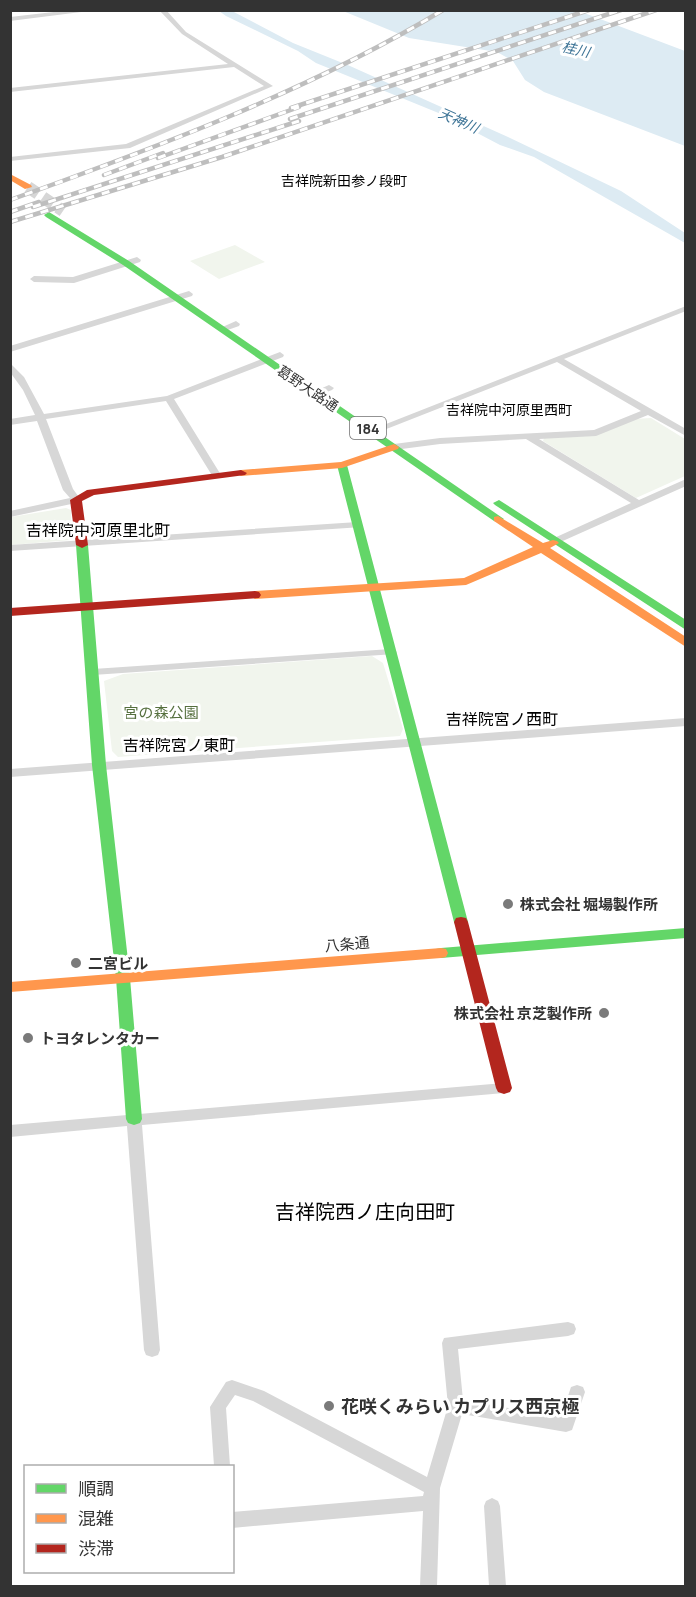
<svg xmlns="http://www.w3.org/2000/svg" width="696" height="1597" font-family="Manrope,'Noto Sans JP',sans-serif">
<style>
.green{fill:#f1f5ed}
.water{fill:#ddebf3}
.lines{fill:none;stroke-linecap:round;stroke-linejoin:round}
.primary-tunnel{stroke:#d6d6d6;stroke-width:12;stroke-dasharray:12 6;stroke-linecap:butt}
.street{fill:#d7d7d7;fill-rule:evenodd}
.fast{fill:#63d668;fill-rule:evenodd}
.slow{fill:#ff974d;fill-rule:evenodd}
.jam{fill:#b3261e;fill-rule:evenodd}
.rail-casing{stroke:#bebebe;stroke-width:4.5}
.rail{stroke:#fff;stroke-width:3;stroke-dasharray:8;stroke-linecap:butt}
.poi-dot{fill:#7a7a7a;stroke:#fff;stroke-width:2}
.labels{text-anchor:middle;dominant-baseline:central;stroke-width:6;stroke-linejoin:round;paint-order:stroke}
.far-water-label{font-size:14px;font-style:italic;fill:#3f7597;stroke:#fff}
.far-neighbourhood-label{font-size:14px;fill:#000;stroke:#fff}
.far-street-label{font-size:14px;fill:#333;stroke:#fff}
.shield{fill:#fff;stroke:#707070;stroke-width:1.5}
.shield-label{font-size:14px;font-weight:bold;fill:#333}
.park-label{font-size:15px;fill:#56703f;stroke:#fff}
.poi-label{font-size:15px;font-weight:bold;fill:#333;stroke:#fff;text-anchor:start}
.street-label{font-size:15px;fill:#333;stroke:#fff}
.neighbourhood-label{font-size:16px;fill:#000;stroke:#fff}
.near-poi-label{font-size:18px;font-weight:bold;fill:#333;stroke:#fff;text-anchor:start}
.near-neighbourhood-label{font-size:20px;fill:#000;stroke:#fff}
</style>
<rect width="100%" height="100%" fill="#fff"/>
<path class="green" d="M235,245L265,262L219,279L190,261Z
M651,418L685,439V476L636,498L543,441L544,438L597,435L634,419Z
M66,508L71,510V540L11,545V517Z
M372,656L383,663L403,729L400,736L118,757L112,751L104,681L123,674Z"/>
<path class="water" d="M219,11H232L293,43L350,66L508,137L621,191L685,233V243L534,157L500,145L441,114L316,63L298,51L226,16Z
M343,11H579L685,51V146L544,92L525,80L513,61L497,52L409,38Z"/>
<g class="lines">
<path class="primary-tunnel" d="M28,187L63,211"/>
<path class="street" d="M71,10H97L10,21V17Z
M159,10H166L186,32L273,86L130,148L10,161V157L126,144L264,86L234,67L10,92V88L228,64L182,34Z
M137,257L141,260L140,262L74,283L34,282L30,279L34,276L73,277Z
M189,291L193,294L192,296L10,352V346Z
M686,306V311L564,359L686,429V436L648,415L596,436L539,439L639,500L686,479V486L556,544L552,543L551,541L552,539L631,503L526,439L440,444L394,450L389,447L394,444L440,438L594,430L641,411L557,362L389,428L386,429L381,426Z
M236,321L240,324L239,326L222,332L218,329Z
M280,352L284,355L283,357L174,399L221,475L219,477H213L166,401L46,419L73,489L81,500L76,503L10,517V511L70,498L63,490L37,421L10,425V419L35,415L23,390L10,372V363L24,377L44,414L167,396Z
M329,385L334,388L332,390L316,396L311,393Z
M358,522L362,523V527L10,551V545Z
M391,649L397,652L395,654L93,675L87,672L93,669Z
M686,718V726L10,777V769Z
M504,1083L509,1084L511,1088L509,1092L504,1093L142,1125L160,1350L158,1355L152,1357L146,1355L144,1350L127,1126L10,1137V1125Z
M568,1322L574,1324L576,1329L574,1334L568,1336L458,1349L463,1400L561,1417L571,1387L577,1385L583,1387L585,1392L572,1430L566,1432L462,1414L440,1488L437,1586H420L423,1511L232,1528V1512L423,1496L424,1492L253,1401L235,1395L226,1408L230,1466H214L210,1407L226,1382L232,1380L264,1391L427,1477L448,1406L442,1343L444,1338Z
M492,1498L498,1501L500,1506L506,1586H489L484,1506L486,1501Z"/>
<path class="fast" d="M49,212L129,261L504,519L498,522L494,521L123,265L46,217L44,215Z
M342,462L347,465L468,922L466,926H456L454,922L337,465Z
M499,500L686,620V630L495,505L493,503Z
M82,542L88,545L106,765L130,978L142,1119L140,1123L134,1125L128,1123L126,1119L116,978L92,765L76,545Z
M686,928V938L441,958L436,957L434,953L436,949L441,948Z"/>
<path class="slow" d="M10,174L31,185L32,187L25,189L10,180Z
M394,444L399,447L398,449L342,468L241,476L235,473L241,470L341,462Z
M498,516L543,543L553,540L557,541L559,543L550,548L686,637V647L541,553L466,585L255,599L249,595L255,591L464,578L533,547L494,521V517Z
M441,948L446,949L448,953L446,957L441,958L10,992V982Z"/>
<path class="jam" d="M241,470L247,473L245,475L94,495L82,501L88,545L82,548L76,545L70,500L87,490Z
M255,591L259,592L261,595L259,598L10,616V608Z
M461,917L466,918L468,922L512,1088L510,1092L504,1094L498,1092L496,1088L454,922L456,918Z"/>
<defs>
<path id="rail" d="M291,108L589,10
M290,119L621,10
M158,158L299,107
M104,175L163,153
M10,200C155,148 311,90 443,10
M33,207L299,121
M10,212L39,202
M10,222L222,157L656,10"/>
</defs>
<use href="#rail" class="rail-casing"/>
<use href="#rail" class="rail"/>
</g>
<g class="poi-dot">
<circle cx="508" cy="904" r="6"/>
<circle cx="76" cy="963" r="6"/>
<circle cx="604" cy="1013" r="6"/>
<circle cx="28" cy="1038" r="6"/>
<circle cx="329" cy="1406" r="6"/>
</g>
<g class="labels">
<g class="far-water-label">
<text transform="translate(576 49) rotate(13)">桂川</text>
<text transform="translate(459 120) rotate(24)">天神川</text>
</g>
<g class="far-neighbourhood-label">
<text x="344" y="180">吉祥院新田参ノ段町</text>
<text x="509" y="409">吉祥院中河原里西町</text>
</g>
<g class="far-street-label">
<text transform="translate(308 388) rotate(34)">葛野大路通</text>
</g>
<rect class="shield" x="350" y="417" width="36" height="22" rx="4.5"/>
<g class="shield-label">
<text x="368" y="428">184</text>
</g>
<g class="park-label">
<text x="161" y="712">宮の森公園</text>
</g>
<g class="poi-label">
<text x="520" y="904">株式会社 堀場製作所</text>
<text x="88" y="963">二宮ビル</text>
<text x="592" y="1013" text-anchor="end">株式会社 京芝製作所</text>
<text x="40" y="1038">トヨタレンタカー</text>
</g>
<g class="street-label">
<text transform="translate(347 944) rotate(-5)">八条通</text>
</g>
<g class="neighbourhood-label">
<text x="98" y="530">吉祥院中河原里北町</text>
<text x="502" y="719">吉祥院宮ノ西町</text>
<text x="179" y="745">吉祥院宮ノ東町</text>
</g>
<g class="near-poi-label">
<text x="341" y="1406">花咲くみらい カプリス西京極</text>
</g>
<g class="near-neighbourhood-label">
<text x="365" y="1211">吉祥院西ノ庄向田町</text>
</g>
</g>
<rect width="696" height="1597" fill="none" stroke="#333333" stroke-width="24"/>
<rect x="24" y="1465" width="210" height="108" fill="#ffffff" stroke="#adadad" stroke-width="1.5"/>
<rect x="36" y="1484" width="30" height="9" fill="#63d668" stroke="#adadad" stroke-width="1.5"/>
<text x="78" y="1495" font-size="18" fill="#333333">順調</text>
<rect x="36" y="1514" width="30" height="9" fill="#ff974d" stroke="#adadad" stroke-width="1.5"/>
<text x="78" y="1525" font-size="18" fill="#333333">混雑</text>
<rect x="36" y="1544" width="30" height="9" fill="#b3261e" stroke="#adadad" stroke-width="1.5"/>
<text x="78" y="1555" font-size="18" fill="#333333">渋滞</text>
</svg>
